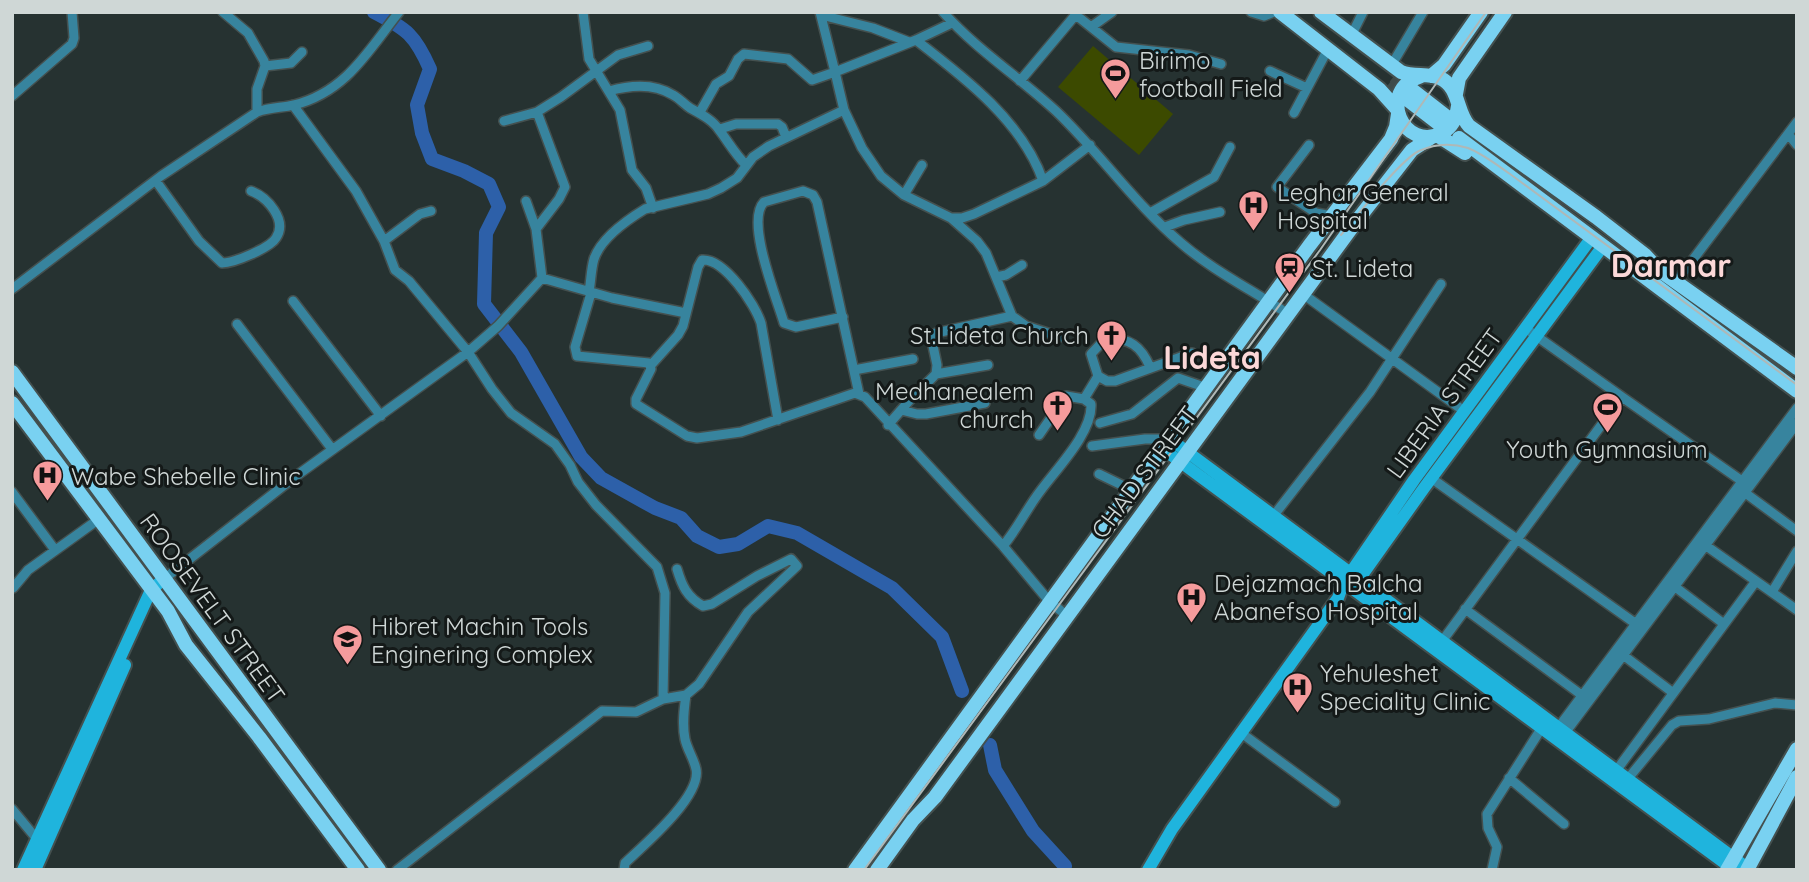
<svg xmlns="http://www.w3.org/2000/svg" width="1809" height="882" font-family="Quicksand,sans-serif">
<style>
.pitch{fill:#3c4a00}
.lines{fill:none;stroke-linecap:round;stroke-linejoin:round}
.river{stroke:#2d60a9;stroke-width:14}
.primary-tunnel{stroke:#3f4b4a;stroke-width:14;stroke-dasharray:14 7;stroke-linecap:butt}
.street-casing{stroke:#44504f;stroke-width:12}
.secondary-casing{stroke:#44504f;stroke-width:16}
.primary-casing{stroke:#44504f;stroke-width:18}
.street{stroke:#37849e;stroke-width:9}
.secondary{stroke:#1fb4dd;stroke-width:12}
.primary{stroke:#79d1f1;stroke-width:14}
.tram{stroke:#afb8b7;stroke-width:2}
.labels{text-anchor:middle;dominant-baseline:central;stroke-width:6;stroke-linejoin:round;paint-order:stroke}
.poi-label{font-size:24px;fill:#cfd7d6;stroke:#141918;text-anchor:start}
.street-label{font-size:24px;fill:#cfd7d6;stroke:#141918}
.district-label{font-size:32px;font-weight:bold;fill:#fcd8d8;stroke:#141918}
</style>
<rect width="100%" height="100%" fill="#263231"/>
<path class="pitch" d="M1093,46L1173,114L1139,155L1058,87Z"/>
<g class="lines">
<path class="river" d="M374,12C407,29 415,35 430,69L417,105L422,133L432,159L464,171L489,184L499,207L486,233L484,304L521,352L581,457L601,478L655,508L681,518L697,536L719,547L738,544L768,526L797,533L892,588L942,637L962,691
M990,745L995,770L1033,831L1065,866L1064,870"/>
<path class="primary-tunnel" d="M1394,76L1411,89
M1388,85L1404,97"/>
<defs>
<path id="street" d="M223,12L248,33L264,61L265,66L257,89V112C271,107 281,108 294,105C346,92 368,51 399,12
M583,12L589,59L620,110L632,170L646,188L653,208
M943,12C977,50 1019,77 1056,111C1100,153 1135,204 1181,243C1212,270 1254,291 1288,314
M1251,12L1264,16L1274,12
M821,15L873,28L909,42
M1076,15L1116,47L1189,55L1221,64
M1091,27L1112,12
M1351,36L1363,12
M916,40C964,77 1023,122 1043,181
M265,66L291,63L302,52
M1391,66L1423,12
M1270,71L1307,88
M1020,81L1078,12
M609,91C630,85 654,83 673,95C679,98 684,104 690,108C701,114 713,120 720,131C729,143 735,154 746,165
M12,96L72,44L74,38L72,12
M293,105L356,191L384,241L395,270L409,281L468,352L492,389L511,413L555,444L570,465L578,482L596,505L657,567L665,593L663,699L636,712L602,711L397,870
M844,110L862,148L881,176L904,195L951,218H962L974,214L1043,181L1090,145
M700,112L716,84L729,76L738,59L744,54L788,59L812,80L835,72L820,12
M1294,113L1328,49
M504,121L537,112L561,97L618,55L648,46
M720,129L736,124H778L782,127L786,137
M1788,134L1797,145
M1309,145L1277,187L1316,213L1332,216
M156,181L199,241L222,263C234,263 270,248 276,238C288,220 267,197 251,191
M904,195L922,165
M1150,213L1214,177L1230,147
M951,218L977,241L986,253L1012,316L1026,326L1060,337
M1165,227L1184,220L1220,212
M536,229L559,199L565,187L537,112
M384,241L420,214L431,211
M996,277L1006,275L1022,265
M542,278L612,298L686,313
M1676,282L1797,122
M12,289L161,176L257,112
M589,292C591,281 591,269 594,259C601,238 627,220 645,209L708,194L721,188L737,178L753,157L769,146L844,110L835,72L916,40L952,23
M591,293L575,347L577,356L649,363L651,369L636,399V404L687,436L697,438L741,432L855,393L865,397L1003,546L1049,601L1066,615
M1303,294L1464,411
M293,301L381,416
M843,317L796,327L784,323C777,299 745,221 764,202L803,191L813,195L817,202L859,394
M237,324L332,449
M1525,328L1622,397
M651,365L678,335L683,326L698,267L702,260C724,258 755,304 761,323L778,420
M854,370L913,359
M936,374L988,365
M1098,376L1091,354L1106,338C1130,338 1141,346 1150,367
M1084,399L1098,376L1107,381H1115L1192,353
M901,410L917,414H926L985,403
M1100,423L1132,414L1178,378L1207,388
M888,425L909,401L936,374L937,365L932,341L936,333L1012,316
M1092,446L1145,439H1170
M1099,474L1132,490
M1431,478L1639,626
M12,492L55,550
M1744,492L1797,531
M1271,519L1370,392L1441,284
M1705,545L1797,610
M1003,546C1017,529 1024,514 1036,497C1052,473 1093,434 1091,404L1084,399L1066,396L1039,435
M677,569C682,586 687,597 703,606L712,604L757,576L791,559L797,566L748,612L699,684L686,695
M164,579L296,476L468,352L498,326L542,278L536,229L526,201
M1674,586L1724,624
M13,588L28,570L99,519
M1772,592L1797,551
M1465,609L1587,699
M1440,644L1622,397L1749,486
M1623,655L1672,692
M1240,732L1335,802
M1555,732L1797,408
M1562,737L1797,423
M1613,775L1756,581
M1509,778L1564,824
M1626,781L1672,725L1679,721L1709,719L1775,703L1797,705
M12,809L36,838
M624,870L625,863C644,845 702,796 696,769C694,759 687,749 685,739C682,724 684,709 686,695L663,699
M1492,870L1497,847L1488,828L1487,814L1541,729"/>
<path id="secondary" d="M1170,439L1750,870
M1163,449L1734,870
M1355,585L1424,488L1603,246
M23,870L151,590L159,583
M35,870L125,665
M1148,870L1172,829L1338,598L1343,584L1414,480L1592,237"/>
<path id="primary" d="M1280,12L1379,89L1397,109
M1321,12L1401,72C1413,77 1428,73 1440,78C1460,87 1456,112 1469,126L1596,217L1645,255L1658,269
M1421,76C1375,91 1404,153 1442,133C1452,127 1457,117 1458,106
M1431,76L1444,65L1481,12
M1411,89L1447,117
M1456,94L1459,78L1505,12
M1404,97L1439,124
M1437,135L1465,153
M1459,138L1797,391
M1652,265L1797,368
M12,372L379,870
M12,403L168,611L186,645L259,737L358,870
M855,870L1309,246L1391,139L1396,127L1398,114
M877,870L913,820L935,797L1355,223L1412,150L1432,137
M1727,870L1797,749
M1747,870L1797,777"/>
</defs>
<use href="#street" class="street-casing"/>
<use href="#secondary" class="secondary-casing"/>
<use href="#primary" class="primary-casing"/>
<use href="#street" class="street"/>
<use href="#secondary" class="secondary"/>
<use href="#primary" class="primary"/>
<path class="tram" d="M1341,235C1358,215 1399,161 1419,151C1434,144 1452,143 1468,148C1483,154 1497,165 1510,174L1797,385
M864,870L1320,250L1486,12"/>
</g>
<defs>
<symbol id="stadium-pin" viewBox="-11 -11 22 30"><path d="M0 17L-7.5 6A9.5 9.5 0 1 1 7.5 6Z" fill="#f59b9c" stroke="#141918"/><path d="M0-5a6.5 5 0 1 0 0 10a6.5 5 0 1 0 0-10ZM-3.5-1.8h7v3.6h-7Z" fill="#111"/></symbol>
<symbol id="hospital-pin" viewBox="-11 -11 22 30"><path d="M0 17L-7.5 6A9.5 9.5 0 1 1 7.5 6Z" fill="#f59b9c" stroke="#141918"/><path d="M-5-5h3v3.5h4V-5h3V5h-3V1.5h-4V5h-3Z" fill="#111"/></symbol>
<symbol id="station-pin" viewBox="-11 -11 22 30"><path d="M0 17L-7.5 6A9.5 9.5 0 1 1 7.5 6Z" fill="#f59b9c" stroke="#141918"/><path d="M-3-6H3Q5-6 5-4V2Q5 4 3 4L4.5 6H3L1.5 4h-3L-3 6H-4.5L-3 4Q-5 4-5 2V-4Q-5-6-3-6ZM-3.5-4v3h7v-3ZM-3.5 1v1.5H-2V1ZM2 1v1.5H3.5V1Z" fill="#111"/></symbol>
<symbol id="church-pin" viewBox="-11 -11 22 30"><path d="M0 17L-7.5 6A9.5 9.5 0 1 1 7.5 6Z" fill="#f59b9c" stroke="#141918"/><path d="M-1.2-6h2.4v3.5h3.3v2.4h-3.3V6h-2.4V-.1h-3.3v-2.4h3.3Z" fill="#111"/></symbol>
<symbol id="university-pin" viewBox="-11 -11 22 30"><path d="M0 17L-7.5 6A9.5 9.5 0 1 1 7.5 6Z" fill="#f59b9c" stroke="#141918"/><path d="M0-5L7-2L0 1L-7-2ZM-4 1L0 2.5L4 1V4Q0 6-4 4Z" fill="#111"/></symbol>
</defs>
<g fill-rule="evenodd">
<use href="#stadium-pin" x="1098" y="56" width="35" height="47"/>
<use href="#hospital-pin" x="1236" y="188" width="35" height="47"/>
<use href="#station-pin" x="1272" y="250" width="35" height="47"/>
<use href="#church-pin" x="1094" y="318" width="35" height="47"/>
<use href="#church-pin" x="1040" y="388" width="35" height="47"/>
<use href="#stadium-pin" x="1590" y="390" width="35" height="47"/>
<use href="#hospital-pin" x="30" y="458" width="35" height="47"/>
<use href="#hospital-pin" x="1174" y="580" width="35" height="47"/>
<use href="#university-pin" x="330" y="622" width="35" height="47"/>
<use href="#hospital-pin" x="1280" y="670" width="35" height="47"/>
</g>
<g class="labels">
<g class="poi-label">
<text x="1139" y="60">Birimo<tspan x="1139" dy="28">football Field</tspan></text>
<text x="1277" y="192">Leghar General<tspan x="1277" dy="28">Hospital</tspan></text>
<text x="1312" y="268">St. Lideta</text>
<text x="1089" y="335" text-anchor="end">St.Lideta Church</text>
<text x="1034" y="391" text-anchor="end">Medhanealem<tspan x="1034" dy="28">church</tspan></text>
<text x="1607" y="449" text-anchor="middle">Youth Gymnasium</text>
<text x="71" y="476">Wabe Shebelle Clinic</text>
<text x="1214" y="583">Dejazmach Balcha<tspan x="1214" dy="28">Abanefso Hospital</tspan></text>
<text x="371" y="626">Hibret Machin Tools<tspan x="371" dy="28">Enginering Complex</tspan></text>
<text x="1320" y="673">Yehuleshet<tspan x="1320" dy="28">Speciality Clinic</tspan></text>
</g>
<g class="street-label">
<text transform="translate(1444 403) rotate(-54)">LIBERIA STREET</text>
<text transform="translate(1144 472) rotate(-53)">CHAD STREET</text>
<text transform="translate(213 608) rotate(54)">ROOSEVELT STREET</text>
</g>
<g class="district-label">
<text x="1671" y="265">Darmar</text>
<text x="1212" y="357">Lideta</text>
</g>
</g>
<rect width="1809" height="882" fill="none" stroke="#cfd7d6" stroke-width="28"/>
</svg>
